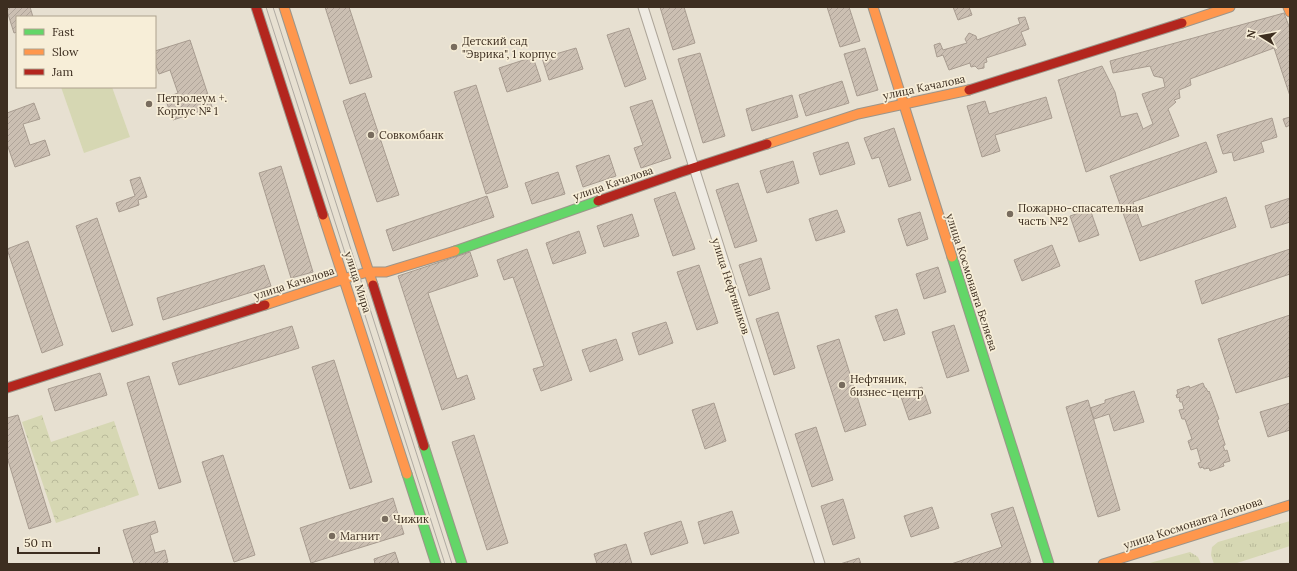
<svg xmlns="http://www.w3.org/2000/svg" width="1297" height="571" font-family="Lora,serif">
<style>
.grass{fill:url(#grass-tufts)}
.park{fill:url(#park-crowns)}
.garden{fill:#d6d7b3}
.building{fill:url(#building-hatch);stroke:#a89c90}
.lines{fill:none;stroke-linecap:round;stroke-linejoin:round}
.street-casing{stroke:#ada599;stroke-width:11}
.fast-casing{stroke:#9c958a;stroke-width:11}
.slow-casing{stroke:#9c958a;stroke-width:11}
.jam-casing{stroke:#9c958a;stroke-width:11}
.street{stroke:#efebe3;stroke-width:9}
.fast{stroke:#63d668;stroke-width:9}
.slow{stroke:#ff974d;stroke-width:9}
.jam{stroke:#b3261e;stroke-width:9}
.tram{stroke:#afaaa2;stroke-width:1}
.poi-dot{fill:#786c5e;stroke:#f7eed8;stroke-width:1.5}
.labels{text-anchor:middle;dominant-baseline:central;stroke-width:3.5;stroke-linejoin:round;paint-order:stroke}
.poi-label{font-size:11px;fill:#3d2e20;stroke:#f7eed8;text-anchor:start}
.street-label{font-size:11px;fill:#3d2e20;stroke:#f7eed8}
</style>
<defs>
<pattern id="grass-tufts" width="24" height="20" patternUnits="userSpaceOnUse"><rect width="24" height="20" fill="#d6d7b3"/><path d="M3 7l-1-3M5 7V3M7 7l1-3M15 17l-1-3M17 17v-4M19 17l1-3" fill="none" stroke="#b9b99a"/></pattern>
<pattern id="park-crowns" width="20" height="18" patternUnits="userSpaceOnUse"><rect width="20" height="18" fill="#d6d7b3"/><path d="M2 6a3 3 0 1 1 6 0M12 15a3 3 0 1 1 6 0" fill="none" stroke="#b9b99a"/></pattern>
<pattern id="building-hatch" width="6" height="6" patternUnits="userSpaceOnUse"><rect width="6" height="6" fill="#cbbfb2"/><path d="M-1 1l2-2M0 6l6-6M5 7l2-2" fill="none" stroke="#afa499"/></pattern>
</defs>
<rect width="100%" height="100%" fill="#e7e0d1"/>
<path class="grass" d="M1290,521V546L1234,564H1214L1211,555L1212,547L1218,542Z
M1190,552L1198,557L1201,564H1146Z"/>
<path class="park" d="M42,415L51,442L114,421L139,495L56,523L22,422Z"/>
<path class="garden" d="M61,87H112L130,137L84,153Z"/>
<path class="building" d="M7,7H30L33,17H17V32L14,33L7,11Z
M325,7H349L372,77L350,84Z
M660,7H684L695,43L673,50Z
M827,7H849L860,41L840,47Z
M953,7H969L972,15L958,20Z
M1284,13L1290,29V96L1274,48L1190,79L1191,85L1179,90L1180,98L1174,100L1176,102L1168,109L1179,136L1086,172L1058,80L1102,66L1115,92L1121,117L1137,113L1143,129L1153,124L1142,94L1165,87L1163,78L1154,76L1150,66L1113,73L1110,61Z
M1025,17L1029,29L1021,32L1026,45L986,58L987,62L984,63V68L978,69L975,66L971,67L970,63L949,70L943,55L937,57L934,45L940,43L943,50L967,43L965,39L969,33L976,36L977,40L1020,24L1018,18Z
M629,28L646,79L625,87L607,35Z
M190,40L212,107L173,120L165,98L178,93L170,70L159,74L155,63V51Z
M576,48L583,69L549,80L542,58Z
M865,48L878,90L857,96L844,54Z
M700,53L725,136L703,143L678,59Z
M533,57L541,81L507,92L499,68Z
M842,81L849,103L806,116L799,95Z
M476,85L508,187L486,194L454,92Z
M365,93L399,195L377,202L343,101Z
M792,95L798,117L752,131L746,109Z
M1046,97L1052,118L995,135L1000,151L982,157L967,106L985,101L989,114Z
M652,100L671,158L641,168L634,148L643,145L630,107Z
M34,103L40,119L23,124L30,145L45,140L50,155L15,167L7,144V113Z
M1290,117V125L1286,127L1283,119Z
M1272,118L1277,137L1261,142L1264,152L1234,161L1232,152L1223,154L1217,135Z
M894,128L911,180L889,187L879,157L872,159L864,138Z
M848,142L855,164L820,175L813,153Z
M1206,142L1217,172L1133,202L1142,227L1226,197L1236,227L1140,261L1110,176Z
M609,155L616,176L583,187L576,166Z
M793,161L799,183L767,193L760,171Z
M281,166L313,272L291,278L259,173Z
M558,172L565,194L532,204L525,183Z
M140,177L147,197L138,200L139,205L119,212L116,203L135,196L130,180Z
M738,183L757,241L735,248L716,190Z
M675,192L695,249L673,256L654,199Z
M487,196L494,217L393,251L386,230Z
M1290,198V222L1271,228L1265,206Z
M1090,209L1099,235L1079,242L1070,216Z
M837,210L845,232L816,241L809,219Z
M920,212L928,239L907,246L898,219Z
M632,214L639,236L604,247L597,226Z
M97,218L133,325L112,332L76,226Z
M579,231L586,253L553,264L546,243Z
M28,241L63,345L42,353L7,249Z
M1052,245L1060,266L1022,281L1014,260Z
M527,249L572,380L541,391L533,369L544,366L513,277L504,280L497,260Z
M1290,249V274L1202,304L1195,281Z
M470,252L478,276L428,293L457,379L467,375L475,399L442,410L398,276Z
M761,258L770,289L749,296L739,265Z
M264,265L271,286L163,320L157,298Z
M699,265L718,323L697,330L677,272Z
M938,267L946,292L924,299L916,274Z
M897,309L905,334L884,341L875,316Z
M778,312L795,368L774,375L756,319Z
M1290,315V376L1236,393L1218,339Z
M666,322L673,343L639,355L632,333Z
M954,325L969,371L947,378L932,332Z
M292,326L299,348L179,385L172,363Z
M616,339L623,360L590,372L582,350Z
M839,339L866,425L845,432L817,346Z
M334,360L372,482L350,489L312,367Z
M100,373L107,395L55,411L48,389Z
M149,376L181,482L159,489L127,383Z
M1203,383L1205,388H1206L1208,392L1209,391L1219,419L1217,420L1225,444V445L1223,446L1225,451L1227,450L1230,461L1223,463L1224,466L1210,471L1209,468L1204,469L1203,467L1200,468L1198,463L1201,462L1197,448L1191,450L1188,441L1192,439L1185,419H1182L1179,410L1184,409L1182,402H1180L1179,399L1180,398V397L1177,398L1176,395L1178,394L1177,390L1189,386L1190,388Z
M922,387L931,413L909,420L900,394Z
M1134,391L1144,422L1114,431L1109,414L1094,419L1090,408L1105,403V400Z
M1088,400L1120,510L1098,517L1066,407Z
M714,403L726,441L705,449L692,410Z
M1290,403V430L1268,437L1260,412Z
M18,415L51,522L29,529L7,457V418Z
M816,427L833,480L812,487L795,434Z
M474,435L508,543L487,550L452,442Z
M223,455L255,555L234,562L202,462Z
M393,498L404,534L311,563L300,528Z
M843,499L855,538L833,545L821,506Z
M932,507L939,528L911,537L904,516Z
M1013,507L1031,562L1025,564H951L1002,547L991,514Z
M732,511L739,533L704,544L698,522Z
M155,521L158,532L150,535L155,553L165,550L168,562L163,564H134L123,530Z
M681,521L688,543L651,555L644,533Z
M626,544L632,564H597L594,554Z
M395,552L399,564H375L374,559Z
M859,558L861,564H840Z"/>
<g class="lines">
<defs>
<path id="street" d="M643,7L820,564"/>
<path id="fast" d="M455,251L598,201
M952,257L1049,564
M424,446L462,564
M407,474L436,564"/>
<path id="slow" d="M284,7L373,285
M873,7L952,257
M1288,7L1290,12
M1182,23L1230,7
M767,144L858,114L969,90
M323,215L407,474
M265,305L353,276L368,272H386L455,251
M1103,564L1290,505"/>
<path id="jam" d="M256,7L323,215
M969,90L1182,23
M598,201L681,172L767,144
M373,285L424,446
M7,388L265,305"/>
</defs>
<use href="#street" class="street-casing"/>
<use href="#fast" class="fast-casing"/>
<use href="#slow" class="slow-casing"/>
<use href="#jam" class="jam-casing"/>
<use href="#street" class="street"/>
<use href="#fast" class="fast"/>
<use href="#slow" class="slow"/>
<use href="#jam" class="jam"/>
<path class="tram" d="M266,7L445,564
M273,7L452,564"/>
</g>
<g class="poi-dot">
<circle cx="454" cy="47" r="4"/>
<circle cx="149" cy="104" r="4"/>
<circle cx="371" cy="135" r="4"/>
<circle cx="1010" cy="214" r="4"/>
<circle cx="842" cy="385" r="4"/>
<circle cx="385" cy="519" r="4"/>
<circle cx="332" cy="536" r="4"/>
</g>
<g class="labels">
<g class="poi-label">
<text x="462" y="41">Детский сад<tspan x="462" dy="13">"Эврика", 1 корпус</tspan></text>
<text x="157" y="98">Петролеум +.<tspan x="157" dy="13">Корпус № 1</tspan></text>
<text x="379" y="135">Совкомбанк</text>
<text x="1018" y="208">Пожарно-спасательная<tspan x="1018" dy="13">часть №2</tspan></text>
<text x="850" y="379">Нефтяник,<tspan x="850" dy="13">бизнес-центр</tspan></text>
<text x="393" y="519">Чижик</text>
<text x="340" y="536">Магнит</text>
</g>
<g class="street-label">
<text transform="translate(924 87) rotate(-12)">улица Качалова</text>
<text transform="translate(613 183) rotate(-19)">улица Качалова</text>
<text transform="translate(358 282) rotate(72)">улица Мира</text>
<text transform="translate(972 282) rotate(72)">улица Космонавта Беляева</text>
<text transform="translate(294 283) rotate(-18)">улица Качалова</text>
<text transform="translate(731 286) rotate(72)">улица Нефтяников</text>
<text transform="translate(1193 523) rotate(-18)">улица Космонавта Леонова</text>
</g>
</g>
<rect width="1297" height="571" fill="none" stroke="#3d2e20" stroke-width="16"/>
<rect x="16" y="16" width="140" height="72" fill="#f7eed8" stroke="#ada18e"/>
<rect x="24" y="29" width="20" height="6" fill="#63d668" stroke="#ada18e"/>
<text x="52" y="36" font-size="12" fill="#3d2e20">Fast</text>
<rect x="24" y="49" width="20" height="6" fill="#ff974d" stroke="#ada18e"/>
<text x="52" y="56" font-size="12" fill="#3d2e20">Slow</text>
<rect x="24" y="69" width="20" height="6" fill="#b3261e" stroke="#ada18e"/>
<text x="52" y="76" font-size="12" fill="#3d2e20">Jam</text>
<g transform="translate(1261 36) rotate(281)" stroke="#f7eed8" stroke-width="3" paint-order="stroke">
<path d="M0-3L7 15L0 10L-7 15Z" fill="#3d2e20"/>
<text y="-6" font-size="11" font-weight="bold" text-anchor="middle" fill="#3d2e20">N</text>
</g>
<path d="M18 547v6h81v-6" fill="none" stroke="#3d2e20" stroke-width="2"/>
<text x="24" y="547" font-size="12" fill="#3d2e20" stroke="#f7eed8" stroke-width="3" paint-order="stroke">50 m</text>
</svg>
